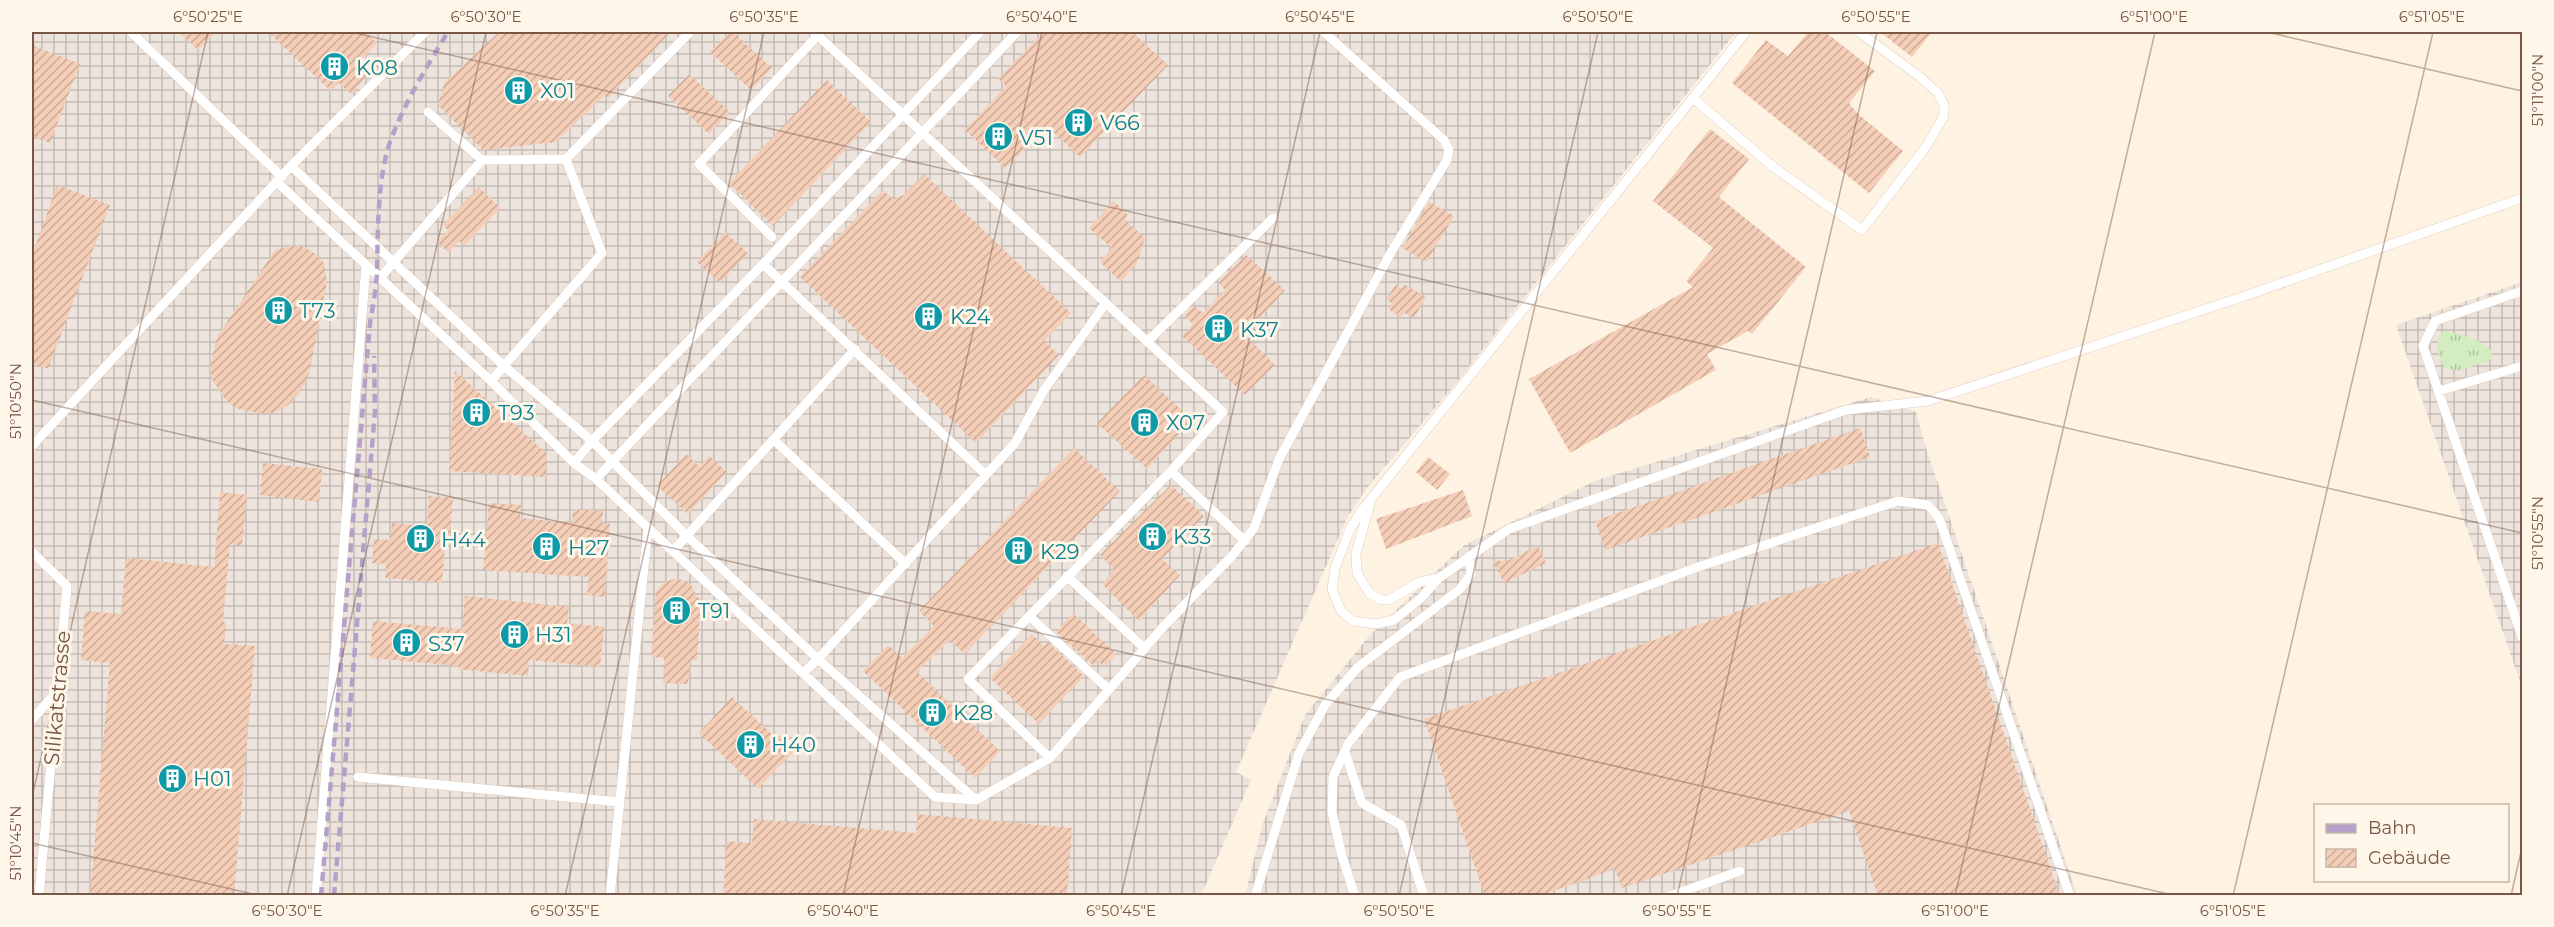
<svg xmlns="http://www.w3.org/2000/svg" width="2554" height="927" font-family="Montserrat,sans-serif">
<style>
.industrial{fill:url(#industrial-grid)}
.grass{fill:url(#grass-tufts)}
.building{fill:url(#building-hatch)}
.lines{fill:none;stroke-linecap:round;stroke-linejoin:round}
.lane-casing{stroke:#e3cebd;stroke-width:10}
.lane{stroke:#fff;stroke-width:9}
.rail{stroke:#b4a0c8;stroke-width:4.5;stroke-dasharray:9 6;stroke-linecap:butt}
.ticks{fill:none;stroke:#785746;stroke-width:1.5;stroke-opacity:0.45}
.labels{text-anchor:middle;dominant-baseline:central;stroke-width:6;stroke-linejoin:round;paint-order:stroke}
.culture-label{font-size:21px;fill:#0d838f;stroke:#fff6ea;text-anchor:start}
.street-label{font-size:21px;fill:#785746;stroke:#fff6ea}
.neatline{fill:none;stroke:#785746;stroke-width:2}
.ticks-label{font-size:15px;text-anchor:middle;fill:#785746}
</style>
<defs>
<pattern id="industrial-grid" width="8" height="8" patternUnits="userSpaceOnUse" patternTransform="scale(1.5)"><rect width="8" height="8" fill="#ede4dd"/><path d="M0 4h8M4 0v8" fill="none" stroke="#c5bcb5"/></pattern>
<pattern id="grass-tufts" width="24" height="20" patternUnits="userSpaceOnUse" patternTransform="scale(1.5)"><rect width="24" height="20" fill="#d3edc0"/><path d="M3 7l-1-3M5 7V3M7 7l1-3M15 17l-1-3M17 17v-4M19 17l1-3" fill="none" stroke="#b0c39e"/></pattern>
<pattern id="building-hatch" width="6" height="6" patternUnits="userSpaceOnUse" patternTransform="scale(1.5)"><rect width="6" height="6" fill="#f5ceb8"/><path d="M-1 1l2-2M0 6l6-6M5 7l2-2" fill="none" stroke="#cbaa97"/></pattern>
</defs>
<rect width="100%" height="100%" fill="#fef2e2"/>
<path class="industrial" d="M32,32H1736L1452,388L1367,488L1348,516L1236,772L1251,780L1201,896L32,895Z
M2522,282V687L2396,325Z
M1871,397L1916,412L1926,448L2077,895L1245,896L1262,826L1305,715L1369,636L1463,546L1597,480Z"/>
<path class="grass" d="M2443,331C2456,333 2490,341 2493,355L2490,360L2458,371L2444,367C2438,353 2434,345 2443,331Z"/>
<path class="building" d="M179,32H216L198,50Z
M268,32H365L377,43L359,62L371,72L351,94L339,83L331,91Z
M499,32H671L608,98L605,95L556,142L483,150L438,105L444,83Z
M730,32H733L772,68L751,90L710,52Z
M1043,32H1132L1168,65L1080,157L1048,127L1005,168L965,130L1006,86L998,79Z
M1808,32H1825L1875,71L1849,103L1858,114L1903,151L1869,193L1732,83L1766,40L1788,56Z
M1880,32H1932L1912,57Z
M32,45L80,64L50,143L32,136Z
M689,74L730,112L709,134L668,96Z
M827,80L871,122L773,226L729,183Z
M1710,129L1749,159L1719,197L1806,267L1752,334L1748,331L1707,354L1716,370L1570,453L1529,379L1693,287L1686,281L1713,248L1653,201Z
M924,174L1071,313L1044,341L1059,355L976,443L800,277L883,190L893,199L904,195Z
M57,185L110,205L48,369L32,363V256Z
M479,187L500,208L464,246L459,241L448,252L437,242L448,230L443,225Z
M1114,201L1128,215L1124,219L1145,238L1136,265L1121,282L1100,262L1112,248L1089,228Z
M1429,202L1454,216L1427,262L1402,248Z
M725,232L748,253L720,283L697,262Z
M296,245L312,251L324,263L327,282L309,374L300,392L288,405L274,413H259L235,408L225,399L213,381L210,368L217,337L275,250Z
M1246,255L1285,290L1245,335L1275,365L1245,395L1182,336L1193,324L1184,315L1194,306L1203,313L1225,290L1218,282Z
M1404,284L1426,297L1414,318L1404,313L1401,317L1388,309L1392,303L1386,300L1395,285L1401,288Z
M455,371L547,454L546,477L449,471Z
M1144,375L1192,420L1147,469L1097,423Z
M1860,428L1870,457L1605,550L1595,521Z
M1074,448L1120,491L965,654L949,640L917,672L1000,751L975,778L863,671L888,645L902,658L934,626L919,611Z
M686,454L699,466L709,456L727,472L688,514L657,486Z
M1428,457L1450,474L1437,490L1416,472Z
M263,463L322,469L319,502L260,495Z
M1171,485L1204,516L1162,559L1180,575L1139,621L1102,584L1114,570L1100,555Z
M1463,490L1472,516L1386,549L1376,519Z
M220,492L247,495L242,546L230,544L223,622L226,623L224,644L255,646L234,896H90L110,663L81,660L85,611L121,614L126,558L214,567Z
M429,496L453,498L449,548H445L442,583L385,578L386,564L372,563L374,539L390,540L392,523L427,526Z
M489,503L521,505L520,518L572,523L573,509L603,511L602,523L610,524L605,597L587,595L589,577L483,570Z
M1938,543L2060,896H1878L1849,811L1622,888L1615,869L1539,896H1485L1424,719Z
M1538,546L1546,563L1504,583L1492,559L1505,562Z
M673,579L683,580L691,585L697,597L701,599L697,660H690L688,684L663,683L664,658L651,657L656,592L662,584Z
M465,596L569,607L567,623L604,627L600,667L529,660L528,676L458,669L459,666L370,658L373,621L462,629Z
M1073,613L1116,654L1105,667L1098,661L1094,666L1056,632Z
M1032,634L1044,646L1048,642L1084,676L1039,724L990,678Z
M732,697L776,738L779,735L795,750L758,789L699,733Z
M918,814L1072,828L1067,896H723L727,841L752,843L754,819L916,833Z"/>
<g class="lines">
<defs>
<path id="lane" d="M131,32L282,177
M1746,32L1362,510L1350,529L1335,568L1332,589L1341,611L1353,621L1376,624L1394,620L1420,599L1439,578L1509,529L1846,410L1928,401L2248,295L2522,198
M1693,98L1772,166L1862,230L1926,147L1944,116V105L1938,93L1920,77L1859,32
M428,112L482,160L566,159L690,32
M291,166L504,366L592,441L687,536L818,659L976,800
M277,182L491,381L574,463L596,479L935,797L976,800L1050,758L968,679L1171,471L1223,412L814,32
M772,237L699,164L818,35
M763,264L986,475
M380,278L482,160
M2522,291L2435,321L2423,346L2522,637
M1147,342L1273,218
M491,381L602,253L566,159
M2439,391L2522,366
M774,440L906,564
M32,446L291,166L425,32
M574,463L592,441L763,264L980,32
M1171,471L1245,541
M596,479L1017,32
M1370,504L1356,553L1357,573L1369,593L1381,600H1389L1420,582L1439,578
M673,551L855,349
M32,552L67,586L39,896
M1067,576L1144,648
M1029,616L1108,689
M803,673L818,659L1015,443L1044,390L1105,304
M32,720L58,690
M1345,752L1362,803L1401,825L1424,896
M1050,758L1163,627L1232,556L1254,528L1279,459L1390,254L1447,160L1449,150L1444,140L1324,32
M358,777L619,802
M316,896L366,265
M610,896L648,528
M1255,896L1299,753L1325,705L1358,667L1460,589L1471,574L1469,556
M1355,896L1342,856L1332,812L1333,777L1348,744L1400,677L1698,567L1898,501L1928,505L1939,518L2070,896
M1670,896L1740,871"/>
</defs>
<use href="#lane" class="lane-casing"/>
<use href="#lane" class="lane"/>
<path class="rail" d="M321,896L370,323C373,306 376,289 377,273C378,233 377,183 389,145C403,105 425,70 446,35
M334,896L375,411L374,356"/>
</g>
<path class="ticks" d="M351,32L2522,533M2267,32L2522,91M32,400L2177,896M32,797L208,32M32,843L261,896M287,896L486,32M565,896L764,32M843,896L1042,32M1121,896L1320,32M1399,896L1598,32M1677,896L1877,32M1955,896L2155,32M2233,896L2433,32M2511,896L2522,847"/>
<defs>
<symbol id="building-disc" viewBox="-11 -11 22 22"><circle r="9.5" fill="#0f9aa8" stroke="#fff6ea"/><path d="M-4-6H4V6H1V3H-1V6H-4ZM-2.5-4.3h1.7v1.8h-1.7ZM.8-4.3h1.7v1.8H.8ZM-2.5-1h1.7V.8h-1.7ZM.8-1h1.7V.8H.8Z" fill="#fff"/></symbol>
</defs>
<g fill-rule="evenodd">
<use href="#building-disc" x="318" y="50" width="33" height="33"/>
<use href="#building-disc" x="502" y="74" width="33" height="33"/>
<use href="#building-disc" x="1062" y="106" width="33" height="33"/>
<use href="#building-disc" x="982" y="120" width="33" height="33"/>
<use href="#building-disc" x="262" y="294" width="33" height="33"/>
<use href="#building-disc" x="912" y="300" width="33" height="33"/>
<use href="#building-disc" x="1202" y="312" width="33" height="33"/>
<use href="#building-disc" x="460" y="396" width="33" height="33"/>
<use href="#building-disc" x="1128" y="406" width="33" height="33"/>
<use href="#building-disc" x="1136" y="520" width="33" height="33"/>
<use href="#building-disc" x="404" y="522" width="33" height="33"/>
<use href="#building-disc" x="530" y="530" width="33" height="33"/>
<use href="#building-disc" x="1002" y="534" width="33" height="33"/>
<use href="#building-disc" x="660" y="594" width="33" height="33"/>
<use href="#building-disc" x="498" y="618" width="33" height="33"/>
<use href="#building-disc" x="390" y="626" width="33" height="33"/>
<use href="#building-disc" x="916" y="696" width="33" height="33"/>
<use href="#building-disc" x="734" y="728" width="33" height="33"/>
<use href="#building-disc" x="156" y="762" width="33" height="33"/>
</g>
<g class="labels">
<g class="culture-label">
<text x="356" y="67">K08</text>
<text x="540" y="90">X01</text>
<text x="1100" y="122">V66</text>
<text x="1019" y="137">V51</text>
<text x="299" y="310">T73</text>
<text x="950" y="316">K24</text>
<text x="1240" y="329">K37</text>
<text x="498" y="412">T93</text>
<text x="1166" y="422">X07</text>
<text x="1173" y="536">K33</text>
<text x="441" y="539">H44</text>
<text x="568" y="547">H27</text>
<text x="1040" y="551">K29</text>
<text x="698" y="610">T91</text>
<text x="535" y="634">H31</text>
<text x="428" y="643">S37</text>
<text x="953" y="712">K28</text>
<text x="771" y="744">H40</text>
<text x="193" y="778">H01</text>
</g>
<g class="street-label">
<text transform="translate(57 698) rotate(-85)">Silikatstrasse</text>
</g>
</g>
<rect width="2554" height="927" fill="none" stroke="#fff6ea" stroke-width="66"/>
<rect x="2314" y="804" width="195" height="78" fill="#fff6ea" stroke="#c9b6a8" stroke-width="1.5"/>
<rect x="2326" y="824" width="30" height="9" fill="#b4a0c8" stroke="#c9b6a8" stroke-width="1.5"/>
<text x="2368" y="834" font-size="18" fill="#785746">Bahn</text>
<rect x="2326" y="849" width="30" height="18" fill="url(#building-hatch)" stroke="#c9b6a8" stroke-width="1.5"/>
<text x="2368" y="864" font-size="18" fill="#785746">Gebäude</text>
<rect x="33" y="33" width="2488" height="861" class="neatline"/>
<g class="ticks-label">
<text x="208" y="22">6°50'25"E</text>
<text x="486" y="22">6°50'30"E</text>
<text x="764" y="22">6°50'35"E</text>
<text x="1042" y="22">6°50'40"E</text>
<text x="1320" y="22">6°50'45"E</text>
<text x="1598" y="22">6°50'50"E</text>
<text x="1876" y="22">6°50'55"E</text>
<text x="2154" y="22">6°51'00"E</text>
<text x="2432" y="22">6°51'05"E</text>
<text transform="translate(2538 90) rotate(-90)" y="5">51°11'00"N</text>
<text transform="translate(16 401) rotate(-90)" y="5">51°10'50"N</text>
<text transform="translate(2538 533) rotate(-90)" y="5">51°10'55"N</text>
<text transform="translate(16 843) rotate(-90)" y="5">51°10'45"N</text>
<text x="287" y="916">6°50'30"E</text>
<text x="565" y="916">6°50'35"E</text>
<text x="843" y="916">6°50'40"E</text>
<text x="1121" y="916">6°50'45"E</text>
<text x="1399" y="916">6°50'50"E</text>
<text x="1677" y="916">6°50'55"E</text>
<text x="1955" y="916">6°51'00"E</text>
<text x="2233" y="916">6°51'05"E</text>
</g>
</svg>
